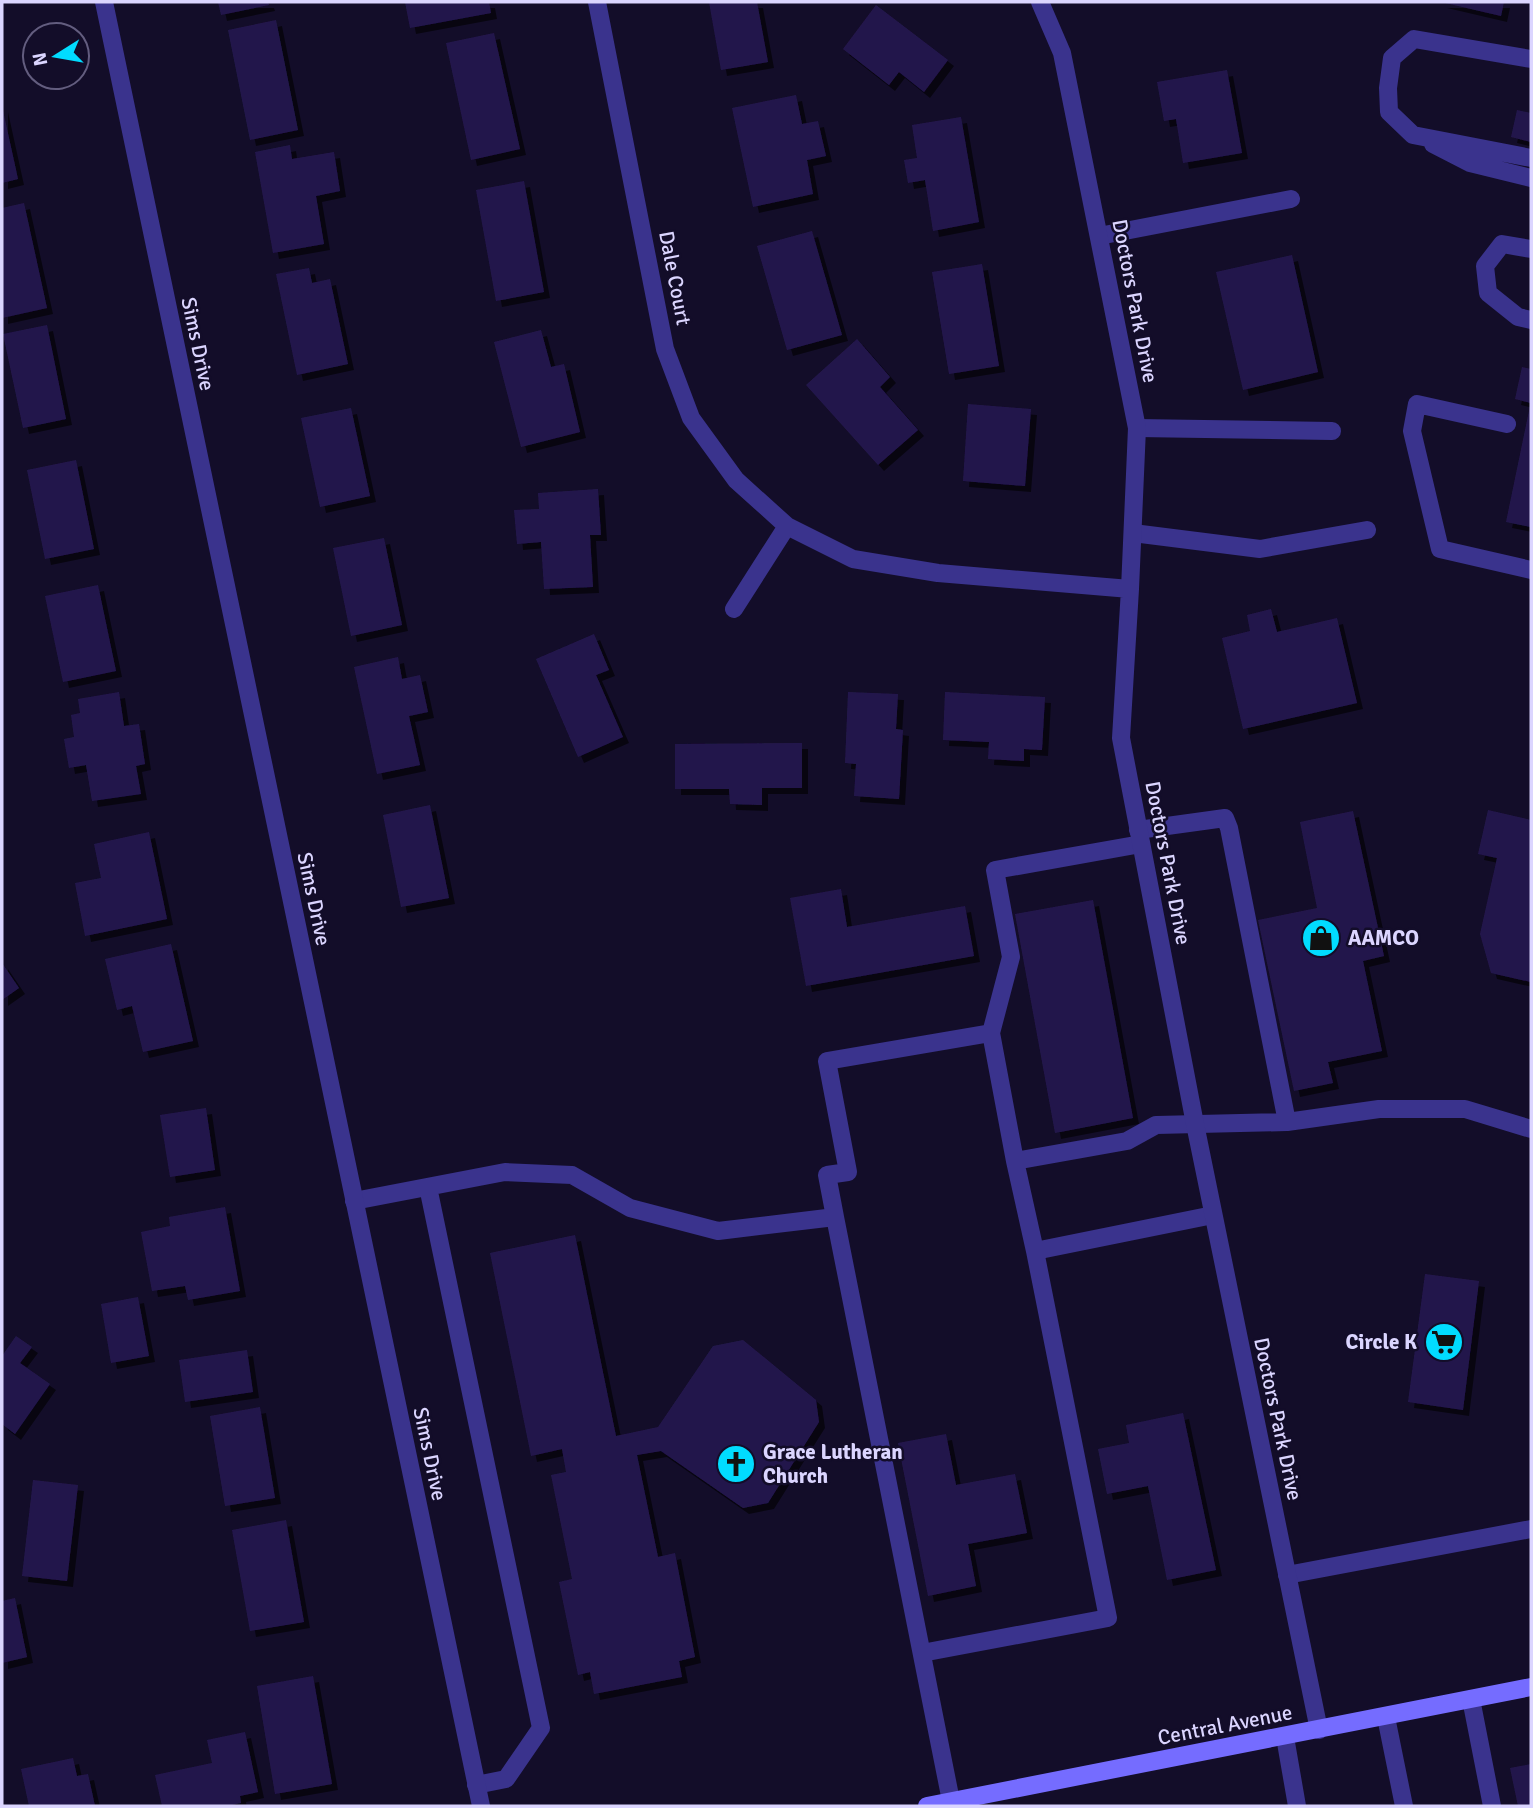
<svg xmlns="http://www.w3.org/2000/svg" width="1533" height="1808" font-family="Signika,sans-serif">
<style>
.building{fill:#24174c;filter:url(#shadow)}
.lines{fill:none;stroke-linecap:round;stroke-linejoin:round}
.service{stroke:#3a338d;stroke-width:18}
.minor{stroke:#3a338d;stroke-width:18}
.secondary{stroke:#756cff;stroke-width:18}
.labels{text-anchor:middle;dominant-baseline:central;stroke-width:5;stroke-linejoin:round;paint-order:stroke}
.street-label{font-size:21px;fill:#dbd5ff;stroke:#130d29}
.poi-label{font-size:21px;font-weight:bold;fill:#dbd5ff;stroke:#130d29;text-anchor:start}
</style>
<defs>
<filter id="shadow"><feDropShadow dx="6" dy="6" stdDeviation="0" flood-color="#0009"/></filter>
</defs>
<rect width="100%" height="100%" fill="#130d29"/>
<path class="building" d="M218,2H268L269,5L221,15Z
M405,2H489L491,13L410,28Z
M709,2H757L768,62L721,70Z
M1441,2H1504L1501,16Z
M876,5L948,60L924,92L899,72L889,85L843,49Z
M276,20L298,130L250,140L228,30Z
M494,33L520,149L471,160L446,43Z
M1227,70L1242,153L1183,163L1176,119L1164,121L1157,82Z
M796,95L802,124L818,121L826,156L807,160L813,194L753,207L732,108Z
M2,106L18,179L2,183Z
M1517,110L1531,113V142L1511,137Z
M961,117L979,222L933,231L925,180L908,183L904,160L917,158L912,125Z
M290,145L292,159L334,152L340,191L316,196L324,244L273,253L255,152Z
M524,181L544,292L496,301L476,190Z
M24,203L47,308L2,318V208Z
M812,231L842,335L787,350L757,246Z
M1292,255L1318,372L1243,390L1216,272Z
M982,264L999,366L949,374L932,272Z
M309,268L312,283L330,279L348,364L297,375L276,274Z
M47,325L66,419L23,428L3,334Z
M541,330L551,367L564,364L580,432L521,447L494,342Z
M857,339L890,377L880,387L918,430L878,465L806,385Z
M1522,367L1531,369V403L1515,399Z
M968,404L1031,409L1025,486L963,481Z
M1530,406L1531,407V527L1506,522Z
M351,408L370,496L320,507L301,418Z
M76,460L94,549L45,559L27,470Z
M598,489L601,535H590L593,587L544,589L541,542L517,544L514,510L539,509L538,493Z
M384,538L402,625L351,636L333,548Z
M98,585L116,671L63,682L45,596Z
M1271,609L1277,632L1337,618L1357,703L1243,729L1222,638L1250,631L1247,615Z
M594,634L609,670L596,675L623,737L578,757L536,659Z
M398,657L402,679L420,675L428,712L409,716L420,765L377,774L354,667Z
M119,692L124,726L139,724L145,764L136,766L141,794L92,801L86,765L69,768L64,739L74,737L71,715L80,713L78,699Z
M848,692L898,694L896,729L903,730L899,799L854,796L856,764L845,763Z
M945,692L1045,697L1042,750L1024,749V761L988,759L989,742L943,740Z
M802,743V788H762V805L730,804L729,789H675V744Z
M430,805L449,898L401,907L383,815Z
M1488,810L1531,820V982L1491,973L1480,934L1497,858L1478,854Z
M1353,811L1384,956L1363,961L1382,1051L1328,1062L1333,1083L1294,1091L1258,920L1317,908L1300,822Z
M149,832L167,919L85,936L75,883L101,878L94,844Z
M841,889L847,927L965,906L974,956L806,986L790,898Z
M1093,900L1133,1118L1055,1133L1015,914Z
M171,944L193,1041L143,1052L132,1006L117,1010L105,959Z
M2,963L19,988L2,1000Z
M206,1108L215,1170L170,1177L160,1115Z
M225,1207L240,1291L188,1300L185,1286L152,1291L141,1232L170,1226L169,1217Z
M575,1235L616,1436L658,1427L713,1346L743,1340L816,1400L819,1422L768,1503L743,1508L661,1451L637,1455L658,1557L675,1553L695,1657L679,1661L682,1677L594,1694L590,1672L578,1675L559,1582L572,1579L551,1475L566,1472L562,1449L531,1456L490,1253Z
M1425,1274L1479,1281L1463,1410L1408,1402Z
M138,1297L149,1356L111,1363L101,1304Z
M16,1336L32,1347L20,1363L50,1384L15,1434L2,1424V1356Z
M247,1350L253,1392L185,1402L179,1360Z
M260,1407L275,1498L225,1506L210,1416Z
M1183,1413L1216,1570L1167,1580L1148,1486L1107,1494L1098,1449L1129,1443L1126,1425Z
M946,1434L956,1485L1015,1474L1027,1533L968,1544L976,1586L928,1596L898,1443Z
M33,1480L78,1485L67,1581L22,1576Z
M286,1520L304,1622L250,1631L232,1530Z
M15,1598L27,1657L2,1663V1601Z
M313,1676L332,1784L275,1794L257,1686Z
M245,1732L258,1792L240,1796L241,1803L227,1806H162L155,1775L212,1763L207,1740Z
M73,1758L77,1776L88,1774L95,1806H29L21,1769Z
M1531,1764V1806H1518L1510,1768Z"/>
<g class="lines">
<path class="service" d="M1531,59L1414,39L1392,58L1388,88L1389,112L1413,135L1531,158
M1433,144L1470,163L1531,178
M1099,236L1291,199
M1531,249L1502,244L1485,266L1488,293L1518,317L1531,320
M1507,424L1417,404L1412,431L1440,549L1531,570
M1137,428L1332,431
M1133,533L1260,549L1367,530
M1138,830L1225,818L1229,828L1287,1122
M1015,1161L991,1033L1011,957L995,870L1141,844
M428,1187L541,1728L506,1779L476,1785
M354,1201L505,1172L572,1175L630,1208L718,1231L835,1217L951,1801
M1213,1215L1035,1251L1015,1161L1127,1141L1156,1125L1287,1122L1379,1109H1465L1531,1129
M835,1217L827,1175L848,1172L827,1061L991,1033
M1287,1575L1531,1529
M922,1653L1108,1618L1035,1251
M1471,1699L1492,1806
M1386,1717L1404,1806
M1285,1737L1297,1806"/>
<path class="minor" d="M104,2L481,1806
M597,2L665,349L691,418L736,480L787,526L853,559L938,573L1130,589
M1040,2L1062,53L1137,428L1130,589L1121,738L1195,1124L1319,1730
M734,609L787,526"/>
<path class="secondary" d="M927,1806L1531,1687"/>
</g>
<defs>
<symbol id="shop-disc" viewBox="-11 -11 22 22"><circle r="9.5" fill="#01dcff" stroke="#130d29"/><path d="M-5-2.5h2.3a2.7 3.5 0 0 1 5.4 0H5L5.5 6h-11ZM-1.5-2.5h3a1.5 2.3 0 0 0-3 0Z" fill="#111"/></symbol>
<symbol id="supermarket-disc" viewBox="-11 -11 22 22"><circle r="9.5" fill="#01dcff" stroke="#130d29"/><path d="M-6-5.5h2.5l.6 2H6L4.5 2H-2.5L-4.4-4H-6ZM-1.5 3.2a1.3 1.3 0 1 0 .1 0ZM3 3.2a1.3 1.3 0 1 0 .1 0Z" fill="#111"/></symbol>
<symbol id="church-disc" viewBox="-11 -11 22 22"><circle r="9.5" fill="#01dcff" stroke="#130d29"/><path d="M-1.2-6h2.4v3.5h3.3v2.4h-3.3V6h-2.4V-.1h-3.3v-2.4h3.3Z" fill="#111"/></symbol>
</defs>
<g fill-rule="evenodd">
<use href="#shop-disc" x="1299" y="916" width="44" height="44"/>
<use href="#supermarket-disc" x="1422" y="1320" width="44" height="44"/>
<use href="#church-disc" x="714" y="1442" width="44" height="44"/>
</g>
<g class="labels">
<g class="street-label">
<text transform="translate(675 278) rotate(79)">Dale Court</text>
<text transform="translate(1135 301) rotate(79)">Doctors Park Drive</text>
<text transform="translate(198 344) rotate(78)">Sims Drive</text>
<text transform="translate(1168 863) rotate(79)">Doctors Park Drive</text>
<text transform="translate(314 899) rotate(78)">Sims Drive</text>
<text transform="translate(1278 1419) rotate(78)">Doctors Park Drive</text>
<text transform="translate(430 1454) rotate(78)">Sims Drive</text>
<text transform="translate(1225 1725) rotate(-11)">Central Avenue</text>
</g>
<g class="poi-label">
<text x="1348" y="938">AAMCO</text>
<text x="1417" y="1342" text-anchor="end">Circle K</text>
<text x="763" y="1452">Grace Lutheran<tspan x="763" dy="24">Church</tspan></text>
</g>
</g>
<rect width="1533" height="1808" fill="none" stroke="#dbd5ff" stroke-width="7"/>
<g transform="translate(56 56) rotate(259)"><circle r="33" fill="#130d29" stroke="#635d7f" stroke-width="2"/>
<path d="M0-5L12 26L0 18L-12 26Z" fill="#01dcff"/>
<text y="-10" font-size="19" font-weight="bold" text-anchor="middle" fill="#dbd5ff">N</text>
</g>
</svg>
